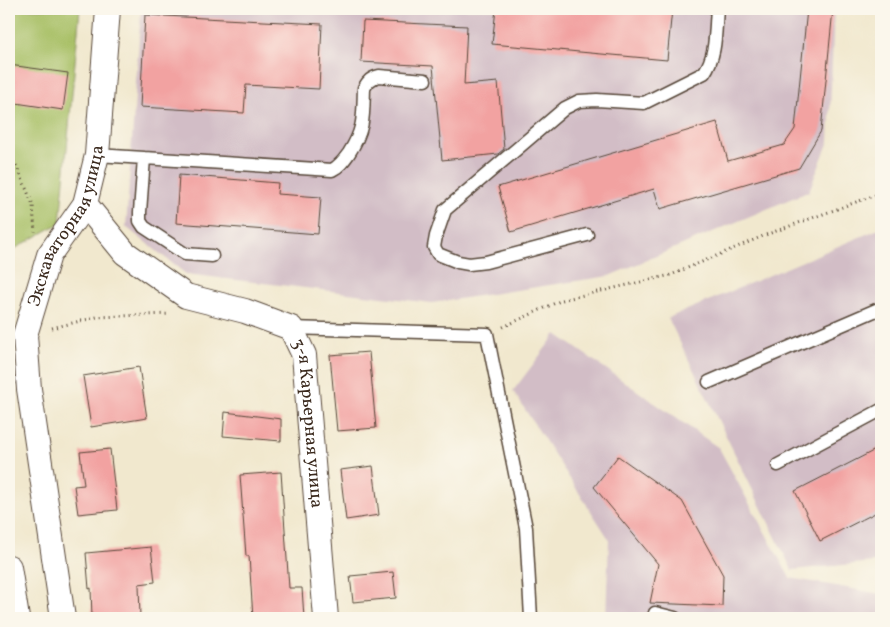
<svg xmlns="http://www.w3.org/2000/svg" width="890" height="627" font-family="Vollkorn,serif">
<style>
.industrial{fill:#d2bdc6}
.green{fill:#a7bf65;stroke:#717442}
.building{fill:#f2a2a1}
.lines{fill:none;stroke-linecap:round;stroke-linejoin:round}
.lane-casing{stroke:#564638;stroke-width:15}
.street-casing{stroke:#564638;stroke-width:26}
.path{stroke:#564638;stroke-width:3;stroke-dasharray:1 4;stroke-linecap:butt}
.lane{stroke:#fff;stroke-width:12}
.street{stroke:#fff;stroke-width:24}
.labels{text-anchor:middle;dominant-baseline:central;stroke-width:5;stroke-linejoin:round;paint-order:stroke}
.street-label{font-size:18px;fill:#3b2a1e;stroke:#fbf7ec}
</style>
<rect width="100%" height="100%" fill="#fbf7ec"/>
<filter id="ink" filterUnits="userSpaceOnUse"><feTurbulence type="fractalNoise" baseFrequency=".02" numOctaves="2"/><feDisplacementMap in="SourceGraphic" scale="10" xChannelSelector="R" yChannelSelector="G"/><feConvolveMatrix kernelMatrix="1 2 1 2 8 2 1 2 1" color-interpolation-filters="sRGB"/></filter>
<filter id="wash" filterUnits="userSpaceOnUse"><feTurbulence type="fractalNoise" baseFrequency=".0096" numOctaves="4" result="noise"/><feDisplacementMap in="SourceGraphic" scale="20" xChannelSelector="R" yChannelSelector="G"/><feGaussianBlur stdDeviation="1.12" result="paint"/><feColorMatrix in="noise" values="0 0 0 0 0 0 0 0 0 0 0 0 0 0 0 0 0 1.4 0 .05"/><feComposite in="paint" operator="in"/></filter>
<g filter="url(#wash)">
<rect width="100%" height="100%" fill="#f1e8ce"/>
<path class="industrial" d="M141,9H834L829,141L809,191L609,276L432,303L186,274L126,227Z
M881,228V557L874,562L792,570L668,318Z
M556,334L719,448L790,578L881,594V618H606L609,539L513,391Z"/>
<path class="green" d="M9,9H80L60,223L9,252Z"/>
<g id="blocks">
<path class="building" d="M496,9H672L667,60L492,44Z
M807,9H833L821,131L799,168L660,209L654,189L511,232L498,187L717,122L728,161L784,145L795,129Z
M145,15L322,24L319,89L246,85L244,113L140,107Z
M363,21L467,26L464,85L498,82L504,149L498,154L442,160L433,66L361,62Z
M9,65L68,73L63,110L9,102Z
M179,175L278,183L277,194L321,197L318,234L176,223Z
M369,352L376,428L337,431L330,355Z
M139,367L147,418L91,427L83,376Z
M225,412L281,419V441L223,436Z
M881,447V510L820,541L795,491Z
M110,449L117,510L78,514L74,486L84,485L80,452Z
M618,456L682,501L723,575L722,606L650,603L658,564L594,487Z
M373,466L379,515L346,520L340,470Z
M281,472L289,588H302L304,618H253L249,556H246L240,475Z
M151,547L155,582L139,584L140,618H92L91,588L89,589L86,553Z
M393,572L396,598L353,602L350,576Z"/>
</g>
</g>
<g filter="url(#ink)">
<use href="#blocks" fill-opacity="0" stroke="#564638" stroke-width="1"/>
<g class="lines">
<defs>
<path id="lane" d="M97,155L332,170C340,166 344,160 349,153C365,128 363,116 364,88C368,81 371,78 379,76L425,80
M144,158L140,212V221L144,227L185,254L212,256
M587,235L486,262L469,264L458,262L438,254L434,247L436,236L445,210L565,108L579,101L597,100L644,103L704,73C717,55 715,30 717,9
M291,328L487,334L526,528L531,618
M709,382L881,308
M778,465L881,410
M654,618L655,613L675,618"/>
<g id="street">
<path id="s1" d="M85,204L125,253L186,296L245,311L291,328L304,355L326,618"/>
<path d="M9,567L17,618"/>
<path id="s2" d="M63,618L29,389L25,335L49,255L85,204L97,155L108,9"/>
</g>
</defs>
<use href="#lane" class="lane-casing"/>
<use href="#street" class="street-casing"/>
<path class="path" d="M9,152L18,169L33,205L35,232
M503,327L562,300L671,275L768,234L881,193
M52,328L97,317L170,314"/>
<use href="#lane" class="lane"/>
<use href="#street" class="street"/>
</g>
</g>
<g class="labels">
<g class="street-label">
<text stroke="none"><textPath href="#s2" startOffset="404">Экскаваторная улица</textPath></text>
<text stroke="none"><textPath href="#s1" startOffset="346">3-я Карьерная улица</textPath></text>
</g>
</g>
<rect width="890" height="627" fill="none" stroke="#fbf7ec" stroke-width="30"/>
</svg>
